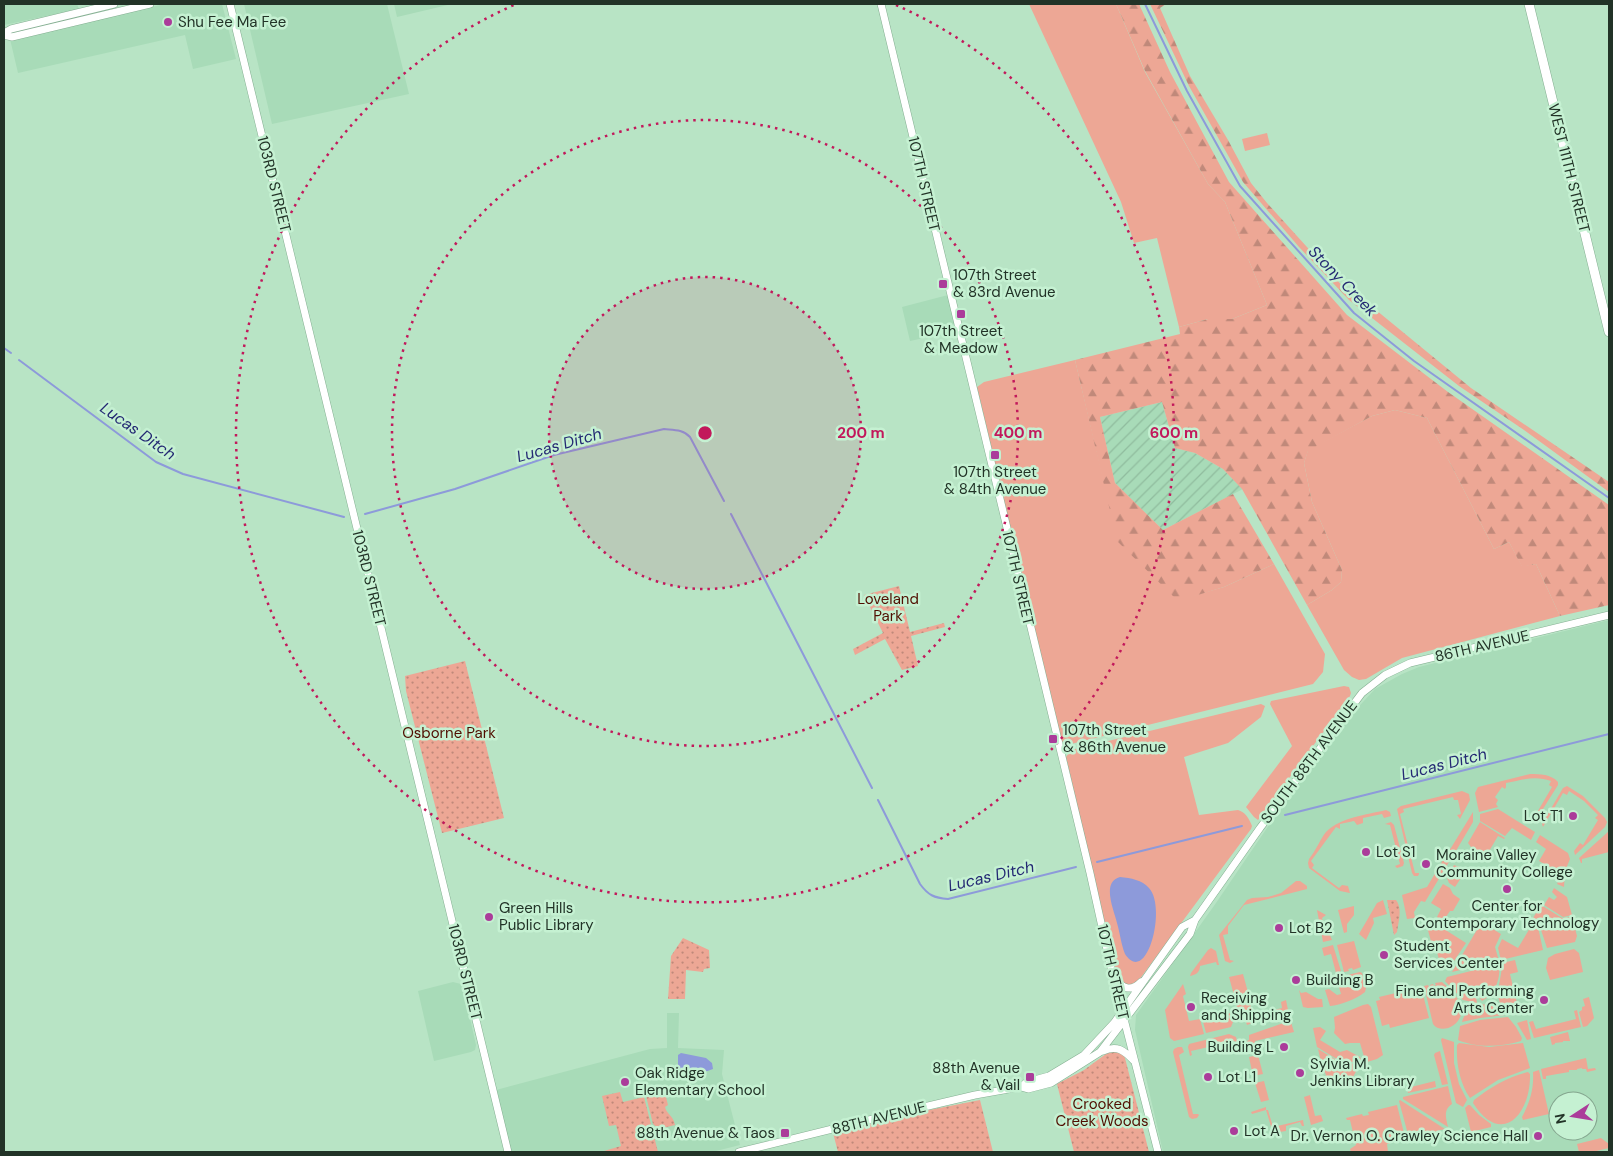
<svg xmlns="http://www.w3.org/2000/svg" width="1613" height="1156" font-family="'DM Sans',sans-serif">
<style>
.built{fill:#a8dbb8;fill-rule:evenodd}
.industrial{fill:url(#industrial-furrows)}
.grass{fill:#eda795}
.forest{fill:url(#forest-firs)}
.park{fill:url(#park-dots)}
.water{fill:#8d9ada}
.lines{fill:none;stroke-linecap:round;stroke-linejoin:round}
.stream{stroke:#8d9ada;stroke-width:2}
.minor-casing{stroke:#85af92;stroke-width:8}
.major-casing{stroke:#85af92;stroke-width:10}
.minor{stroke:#fff;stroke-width:7}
.major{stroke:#fff;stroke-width:9}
.ring{fill:none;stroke:#c2185b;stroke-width:2.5;stroke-dasharray:2.5 5}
.poi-dot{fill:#ab3c9a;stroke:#c5f1d2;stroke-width:2}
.labels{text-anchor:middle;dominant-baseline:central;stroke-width:5;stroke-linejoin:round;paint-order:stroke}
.poi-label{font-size:15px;fill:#223327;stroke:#c5f1d2;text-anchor:start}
.street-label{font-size:15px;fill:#223327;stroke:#c5f1d2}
.park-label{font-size:15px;fill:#500e01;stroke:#c5f1d2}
.water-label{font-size:16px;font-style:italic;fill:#242973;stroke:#c5f1d2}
.centre{fill:#c2185b;stroke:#c5f1d2;stroke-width:2.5}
.ring-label{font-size:15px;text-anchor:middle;font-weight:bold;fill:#c2185b;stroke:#c5f1d2;stroke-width:5;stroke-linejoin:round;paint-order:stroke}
</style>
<defs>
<pattern id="industrial-furrows" width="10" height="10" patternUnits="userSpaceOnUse" patternTransform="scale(1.25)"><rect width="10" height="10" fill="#a8dbb8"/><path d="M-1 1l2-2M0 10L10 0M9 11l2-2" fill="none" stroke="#90bc9e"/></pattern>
<pattern id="forest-firs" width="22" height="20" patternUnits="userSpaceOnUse" patternTransform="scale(1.25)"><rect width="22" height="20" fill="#eda795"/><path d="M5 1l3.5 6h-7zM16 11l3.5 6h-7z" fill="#c0897a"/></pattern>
<pattern id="park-dots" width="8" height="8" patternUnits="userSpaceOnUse" patternTransform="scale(1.25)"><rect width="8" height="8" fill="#eda795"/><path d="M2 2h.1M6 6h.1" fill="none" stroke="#c0897a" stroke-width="1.8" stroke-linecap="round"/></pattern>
</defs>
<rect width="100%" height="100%" fill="#b8e4c5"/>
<path class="built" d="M4,4H77L79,9L4,25Z
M165,4H222L236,59L193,69L185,35L18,73L10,39Z
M244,4H387L409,94L272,124Z
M394,4H452L397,17Z
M948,295L955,324L923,332L924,338L910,341L902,307Z
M1609,620V1152H1163L1135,1030L1136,1015L1216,903L1269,825L1350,716L1375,689L1402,674L1419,667ZM1558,1101H1588V1131H1558Z
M453,982L461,984L463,987L476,1045L475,1050L471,1052L434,1061L418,991Z
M667,1013H679L678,1048L724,1050L722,1074L740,1145L712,1152H511L496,1090L650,1049L667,1048Z"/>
<path class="industrial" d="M1162,402L1175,448L1195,453L1223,469L1243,489L1163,530L1115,483L1100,417Z"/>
<path class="grass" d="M1029,4H1116L1145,72L1208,184L1225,202L1267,305L1232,319H1208L1179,327L1157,238L1134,243L1121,202Z
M1267,133L1270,145L1245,151L1242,139Z
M1075,360L1118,541L1178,600L1224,587L1274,564L1325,654L1323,672L1313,684L1067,745L1061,741L977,387L984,382Z
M1395,410L1427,418L1494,549L1509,542L1522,566L1536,564L1560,616L1402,658L1366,679L1359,680L1352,677L1344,670L1307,605L1332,590L1341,582L1342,570L1312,502L1304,463L1308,450L1372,416Z
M1344,686L1349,687L1351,693L1350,696L1258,820L1254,817L1246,807L1292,746L1270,704L1271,701Z
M1261,704L1265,706L1261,717L1228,743L1184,757L1199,815L1238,810C1245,812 1249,818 1252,826L1251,829L1139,980L1132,986L1123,984L1116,972L1066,757L1071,750Z
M1530,774C1540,774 1551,774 1558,782V785L1536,820L1532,821L1552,787L1549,785L1551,781C1535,775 1522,780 1506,783V787L1505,789L1502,787L1495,797L1498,800L1496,804L1498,807L1479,812L1475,793L1478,787Z
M1567,786L1583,796L1605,818L1607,822L1605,827L1575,855L1574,851L1580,843L1583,845L1598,820L1595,818L1598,815L1584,801L1569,791L1567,795L1563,793L1543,827L1542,824L1563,788Z
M1462,791L1469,794L1470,800L1460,819L1457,815L1461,814L1458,800H1454L1453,797L1403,809L1404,812L1400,814L1415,873H1419V874L1418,876H1414L1412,873L1397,809L1401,806Z
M1498,809L1535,832L1531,840L1512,828L1505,836L1480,821V814Z
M1386,810L1390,812L1391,816L1384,818L1382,814L1363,818V823L1357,825L1354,821L1340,824V829L1336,827L1311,861L1314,865L1312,868L1339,888L1342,885L1348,886L1350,893L1340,891L1309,868L1308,863L1309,859C1315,852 1321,838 1326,832C1341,817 1366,815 1386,810Z
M1473,812V822L1450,861L1446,856Z
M1391,822L1394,825L1404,863L1403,866L1397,868L1395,866L1400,864L1390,825L1385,824Z
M1480,822L1505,838L1504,839L1498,836L1488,853L1485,851L1484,854L1471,847L1468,843Z
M1609,831V837L1608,839L1609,841V852L1582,859V863H1581L1579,858Z
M1540,835L1568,853L1570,859L1565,871L1564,887L1557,884L1562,874L1539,861L1546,849L1536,842Z
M1443,860L1449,862L1425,902L1421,901L1414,912L1415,918L1407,919L1402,895L1427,887Z
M1454,865L1464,869L1465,872L1455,887L1449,883L1447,878Z
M1296,881H1300L1307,886V889L1244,905L1228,926V934L1223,935L1230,960L1234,961L1230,963L1225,961L1219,935L1247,900L1252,898L1268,897L1281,893Z
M1443,884L1450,888L1453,894L1460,899L1453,911H1450L1443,921L1437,917L1441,909L1431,903Z
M1554,888L1567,897L1572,915L1563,917L1544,905L1549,897L1554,900L1557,897L1552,892Z
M1383,900L1387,914L1373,918L1374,923L1366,940L1359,934L1377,903Z
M1541,905L1562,918L1572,917L1577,936L1575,942L1547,948L1540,927L1533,918Z
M1354,906V915L1347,924V932L1344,933L1338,910Z
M1317,910L1326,915L1322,918L1326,935H1330L1332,940L1323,942Z
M1433,922L1466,943L1454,961L1440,963L1437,952H1435V944L1432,945L1426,923Z
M1483,923L1501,934L1495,947L1499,961L1452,972L1478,928L1479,929Z
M1533,923L1538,927L1543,950L1501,960L1498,948L1502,939L1518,948Z
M1354,941L1361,967L1353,970L1352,968L1348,969L1349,971L1344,972L1337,945Z
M1333,945L1341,971L1336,973L1331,954L1324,956L1322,948Z
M1211,948L1216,951L1219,965H1217L1216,962L1200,966C1200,972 1196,975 1190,976L1191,973L1208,950Z
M1574,949L1579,953L1583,972L1550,980L1546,968L1548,958L1555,954Z
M1515,960L1518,972L1510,974L1517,1003L1512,1006L1509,1013C1490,1001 1502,982 1502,963Z
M1499,964C1501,979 1495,994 1482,1001L1479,997H1476L1477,1003L1463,1000L1445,981L1447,977Z
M1360,972L1362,973L1366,988L1365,992C1357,999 1340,1005 1330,1006L1325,990L1329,989L1337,995L1341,994L1337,980L1339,977Z
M1243,974L1249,996L1235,999L1229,977Z
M1442,982C1448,987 1455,993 1458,1000C1471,1022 1442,1037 1433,1024L1424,986L1428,985L1429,987H1431L1430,985L1433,984L1434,986L1436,985L1435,983Z
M1183,984L1186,994L1183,996L1189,1021L1200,1019L1204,1034L1174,1041L1170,1038L1165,1010Z
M1421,987L1429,1018L1390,1028L1389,1024L1382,1026L1376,1001L1380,1000L1379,997Z
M1299,990L1301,993L1306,992L1318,999H1322L1323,1007L1308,1008L1303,1007Z
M1589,997L1594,1018L1587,1026L1583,1027L1579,1012L1582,1010V1007L1585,1006L1583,999Z
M1249,999L1255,1022L1247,1025L1245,1019L1240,1020L1236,1003Z
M1286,1000L1288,1010L1257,1021L1255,1015L1282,1008L1281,1002Z
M1481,1004L1494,1006L1505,1015L1480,1018L1462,1022C1464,1013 1472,1007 1481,1004Z
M1363,1005L1368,1004L1371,1007L1383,1055L1377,1059L1367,1062L1365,1060L1360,1043H1350L1345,1044L1334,1033L1335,1028L1334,1017Z
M1577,1010L1581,1027L1534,1038L1529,1022L1533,1021L1536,1029L1576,1019L1574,1011Z
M1230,1013L1233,1022L1231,1027L1206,1033L1202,1018L1208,1017L1210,1022L1229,1018L1228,1014Z
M1508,1017L1516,1027L1522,1038L1521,1041C1502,1047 1476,1048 1458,1040L1460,1026L1480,1020Z
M1527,1020L1531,1039L1527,1040L1517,1023Z
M1289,1021L1291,1022L1294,1032L1255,1041L1256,1048L1247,1050L1245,1042L1249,1040V1035Z
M1320,1027L1326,1031L1320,1040L1340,1052L1347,1050L1360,1057L1361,1060L1345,1064L1317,1047L1313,1028Z
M1568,1032L1570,1041H1563V1042L1555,1043V1044L1552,1045L1550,1037Z
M1229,1034L1236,1037L1238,1045H1236L1235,1041L1191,1051L1192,1055L1190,1056L1188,1047L1189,1044Z
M1442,1038L1454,1042V1063L1459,1084L1467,1100L1463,1107L1456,1103L1441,1040Z
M1459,1043L1489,1047L1523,1043L1530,1068L1498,1080L1470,1098C1460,1083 1456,1064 1457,1045Z
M1178,1047H1182L1184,1052L1179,1055L1193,1114H1198L1199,1115L1197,1118L1192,1119L1189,1117L1173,1052L1174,1049Z
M1318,1049L1343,1064L1332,1067L1329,1065L1322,1066Z
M1440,1051L1448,1084L1442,1085L1434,1055L1435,1053Z
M1258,1055L1263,1074L1253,1076L1249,1057Z
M1586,1058L1588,1069L1595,1068L1596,1070L1587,1072L1586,1069H1582V1068L1577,1069V1070H1569V1072L1546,1076V1079H1543L1541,1069Z
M1360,1062V1064L1353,1077V1079L1335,1083L1333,1077L1327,1079L1325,1072L1324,1073L1325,1069Z
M1539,1070L1549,1114L1523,1120L1522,1117C1530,1102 1534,1089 1533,1072Z
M1528,1072L1530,1074C1531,1114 1502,1148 1473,1103L1474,1100C1491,1087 1507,1077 1528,1072Z
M1264,1081L1269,1100L1261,1102L1255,1083Z
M1435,1081L1436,1087L1408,1093L1407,1088Z
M1448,1086L1452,1104C1443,1110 1446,1118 1448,1127L1403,1099V1097Z
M1310,1095L1315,1116L1321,1115L1323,1121L1311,1125L1304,1097Z
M1400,1100L1445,1129L1409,1138L1399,1101Z
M1397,1105L1405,1137L1403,1139L1387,1144L1388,1152H1351L1350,1149L1356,1145L1350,1120H1347L1346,1118L1362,1114L1363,1116L1369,1115L1368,1112Z
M1468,1105H1470L1479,1115L1491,1124V1127L1471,1132L1465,1108Z
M1266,1107V1110H1268L1273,1127L1303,1120L1304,1126H1302L1300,1122L1286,1126V1131L1273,1133L1266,1110L1252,1114L1251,1112Z
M1601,1138L1609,1144V1148L1592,1152H1579L1577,1144Z"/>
<path class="forest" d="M1116,4H1139L1170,72L1229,182L1347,315L1448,392L1609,505V605L1560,616L1536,564L1522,567L1509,542L1494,549L1427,418L1395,410L1372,416L1308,451L1304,463L1312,502L1342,570L1341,582L1332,590L1307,605L1242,489L1223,469L1195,453L1175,448L1162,402L1100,417L1115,483L1163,530L1233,494L1274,564L1224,587L1178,601L1117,541L1075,360L1180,334L1179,327L1208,319H1232L1267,305L1225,202L1208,184L1145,71Z
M1150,4H1166L1160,8L1190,76L1228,140L1251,183L1267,203L1356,301H1365L1471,388L1609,482V492L1524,430L1459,386L1349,300L1299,247L1243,182L1189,86Z"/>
<path class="park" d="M899,586L910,632L944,623L945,627L911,636L918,666L902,670L885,639L855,655L853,649L883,633L864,595Z
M465,661L504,818L442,833L406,691L405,676Z
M1387,900H1396C1403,909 1398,923 1397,932L1394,935Z
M683,938L709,950L710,968L704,969L703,972L686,970L685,999H668L671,956Z
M1110,1051L1122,1053L1125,1058L1149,1152H1074L1057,1084L1084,1070Z
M659,1090L665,1093L668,1105L665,1107C667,1115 673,1115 675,1125L659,1129L653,1124L646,1096L652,1094V1092Z
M620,1092L623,1102L644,1097L658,1152H604V1151L621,1146L616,1125L609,1126L602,1096Z
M980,1100L993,1152H838L833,1133L904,1115Z"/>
<path class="water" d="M1120,877C1131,878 1142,880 1149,888C1167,907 1147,987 1125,954C1121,944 1120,933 1117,923C1114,910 1101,882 1120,877Z
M681,1053L706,1058L712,1063L713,1069C701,1074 689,1076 678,1069V1055Z"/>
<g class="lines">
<path class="stream" d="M1145,4L1187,91L1240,186L1354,313L1414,361L1609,498
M4,348L11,353
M19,360L156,462L183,474L344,517
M365,514L455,489L554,455L664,429C673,430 683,429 690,437L724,501
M731,514L872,788
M878,800L920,884C928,895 934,898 948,899L1076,867
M1285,815L1609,734
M1097,862L1242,826"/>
<defs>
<path id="minor" d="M230,4L508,1152
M881,4L1090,873L1112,972L1158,1152
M4,33L11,29L114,4
M4,35L12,37L150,4
M1116,979C1123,990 1132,991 1141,982
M1103,1051C1117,1045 1124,1050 1134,1061
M1021,1087L1027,1082L1049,1076L1084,1055L1114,1023L1182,927L1195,920
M739,1152L877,1118L975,1095L1021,1087L1028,1089L1051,1083L1100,1052L1190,934L1195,920L1260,828L1362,693L1385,675L1410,663L1609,615"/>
<path id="major" d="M1529,4L1609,332"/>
</defs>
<use href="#minor" class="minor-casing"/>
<use href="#major" class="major-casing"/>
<use href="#minor" class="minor"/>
<use href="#major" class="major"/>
</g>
<circle cx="705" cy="433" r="156" fill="#c2185b" fill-opacity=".12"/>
<g class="ring">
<circle cx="705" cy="433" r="156"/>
<circle cx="705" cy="433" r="313"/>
<path d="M896 5A469 469 0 1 1 514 5"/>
</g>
<g class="poi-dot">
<circle cx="168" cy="22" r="5"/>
<rect x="938" y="279" width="10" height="10" rx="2.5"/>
<rect x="956" y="309" width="10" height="10" rx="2.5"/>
<rect x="990" y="450" width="10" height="10" rx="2.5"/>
<rect x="1048" y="734" width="10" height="10" rx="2.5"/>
<circle cx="1573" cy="816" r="5"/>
<circle cx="1366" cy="852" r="5"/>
<circle cx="1426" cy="864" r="5"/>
<circle cx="1507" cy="889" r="5"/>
<circle cx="489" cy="917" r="5"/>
<circle cx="1279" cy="928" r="5"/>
<circle cx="1384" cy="955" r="5"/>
<circle cx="1296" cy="980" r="5"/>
<circle cx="1544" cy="1000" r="5"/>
<circle cx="1191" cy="1007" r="5"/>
<circle cx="1284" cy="1047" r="5"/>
<circle cx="1300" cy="1073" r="5"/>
<rect x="1025" y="1072" width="10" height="10" rx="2.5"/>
<circle cx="1208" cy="1077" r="5"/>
<circle cx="625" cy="1082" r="5"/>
<circle cx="1234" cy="1131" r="5"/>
<rect x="780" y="1128" width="10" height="10" rx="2.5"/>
<circle cx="1538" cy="1136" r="5"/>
</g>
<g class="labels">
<g class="poi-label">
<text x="178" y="22">Shu Fee Ma Fee</text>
<text x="953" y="275">107th Street<tspan x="953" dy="17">&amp; 83rd Avenue</tspan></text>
<text x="961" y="331" text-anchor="middle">107th Street<tspan x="961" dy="17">&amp; Meadow</tspan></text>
<text x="995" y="472" text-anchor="middle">107th Street<tspan x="995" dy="17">&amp; 84th Avenue</tspan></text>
<text x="1063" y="730">107th Street<tspan x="1063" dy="17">&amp; 86th Avenue</tspan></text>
<text x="1563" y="816" text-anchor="end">Lot T1</text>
<text x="1376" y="852">Lot S1</text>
<text x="1436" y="855">Moraine Valley<tspan x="1436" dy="17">Community College</tspan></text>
<text x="1507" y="906" text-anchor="middle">Center for<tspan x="1507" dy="17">Contemporary Technology</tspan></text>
<text x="499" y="908">Green Hills<tspan x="499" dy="17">Public Library</tspan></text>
<text x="1289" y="928">Lot B2</text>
<text x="1394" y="946">Student<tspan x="1394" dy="17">Services Center</tspan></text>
<text x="1306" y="980">Building B</text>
<text x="1534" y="991" text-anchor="end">Fine and Performing<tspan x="1534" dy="17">Arts Center</tspan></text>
<text x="1201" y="998">Receiving<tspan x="1201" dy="17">and Shipping</tspan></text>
<text x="1274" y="1047" text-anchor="end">Building L</text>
<text x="1310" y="1064">Sylvia M.<tspan x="1310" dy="17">Jenkins Library</tspan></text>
<text x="1020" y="1068" text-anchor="end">88th Avenue<tspan x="1020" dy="17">&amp; Vail</tspan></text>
<text x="635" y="1073">Oak Ridge<tspan x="635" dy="17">Elementary School</tspan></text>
<text x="1218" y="1077">Lot L1</text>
<text x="1244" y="1131">Lot A</text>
<text x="775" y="1133" text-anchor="end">88th Avenue &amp; Taos</text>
<text x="1528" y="1136" text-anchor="end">Dr. Vernon O. Crawley Science Hall</text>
</g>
<g class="street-label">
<text transform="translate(1569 168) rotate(76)">WEST 111TH STREET</text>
<text transform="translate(274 184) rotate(76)">103RD STREET</text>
<text transform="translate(924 184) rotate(77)">107TH STREET</text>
<text transform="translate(369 578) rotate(76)">103RD STREET</text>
<text transform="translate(1018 578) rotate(77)">107TH STREET</text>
<text transform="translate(1482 646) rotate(-13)">86TH AVENUE</text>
<text transform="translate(1309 762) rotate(-53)">SOUTH 88TH AVENUE</text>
<text transform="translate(465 972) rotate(76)">103RD STREET</text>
<text transform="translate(1113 972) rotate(77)">107TH STREET</text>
<text transform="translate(879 1118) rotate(-14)">88TH AVENUE</text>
</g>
<g class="park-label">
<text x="888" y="599">Loveland<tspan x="888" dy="17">Park</tspan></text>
<text x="449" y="733">Osborne Park</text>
<text x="1102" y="1104">Crooked<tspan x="1102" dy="17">Creek Woods</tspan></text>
</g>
<g class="water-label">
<text transform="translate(1343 281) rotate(46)">Stony Creek</text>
<text transform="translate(138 431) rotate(35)">Lucas Ditch</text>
<text transform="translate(559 445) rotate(-16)">Lucas Ditch</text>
<text transform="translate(1444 764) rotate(-14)">Lucas Ditch</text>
<text transform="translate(991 876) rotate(-13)">Lucas Ditch</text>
</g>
</g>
<circle cx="705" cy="433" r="8" class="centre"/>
<g class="ring-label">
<text x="861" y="438">200 m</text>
<text x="1018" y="438">400 m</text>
<text x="1174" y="438">600 m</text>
</g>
<rect width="1613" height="1156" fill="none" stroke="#223327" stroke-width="10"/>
<g transform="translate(1573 1116) rotate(258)"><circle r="24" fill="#c5f1d2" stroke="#84a58e"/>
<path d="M0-4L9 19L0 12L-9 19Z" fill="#ab3c9a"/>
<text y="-8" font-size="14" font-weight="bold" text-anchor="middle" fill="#223327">N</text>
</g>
</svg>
